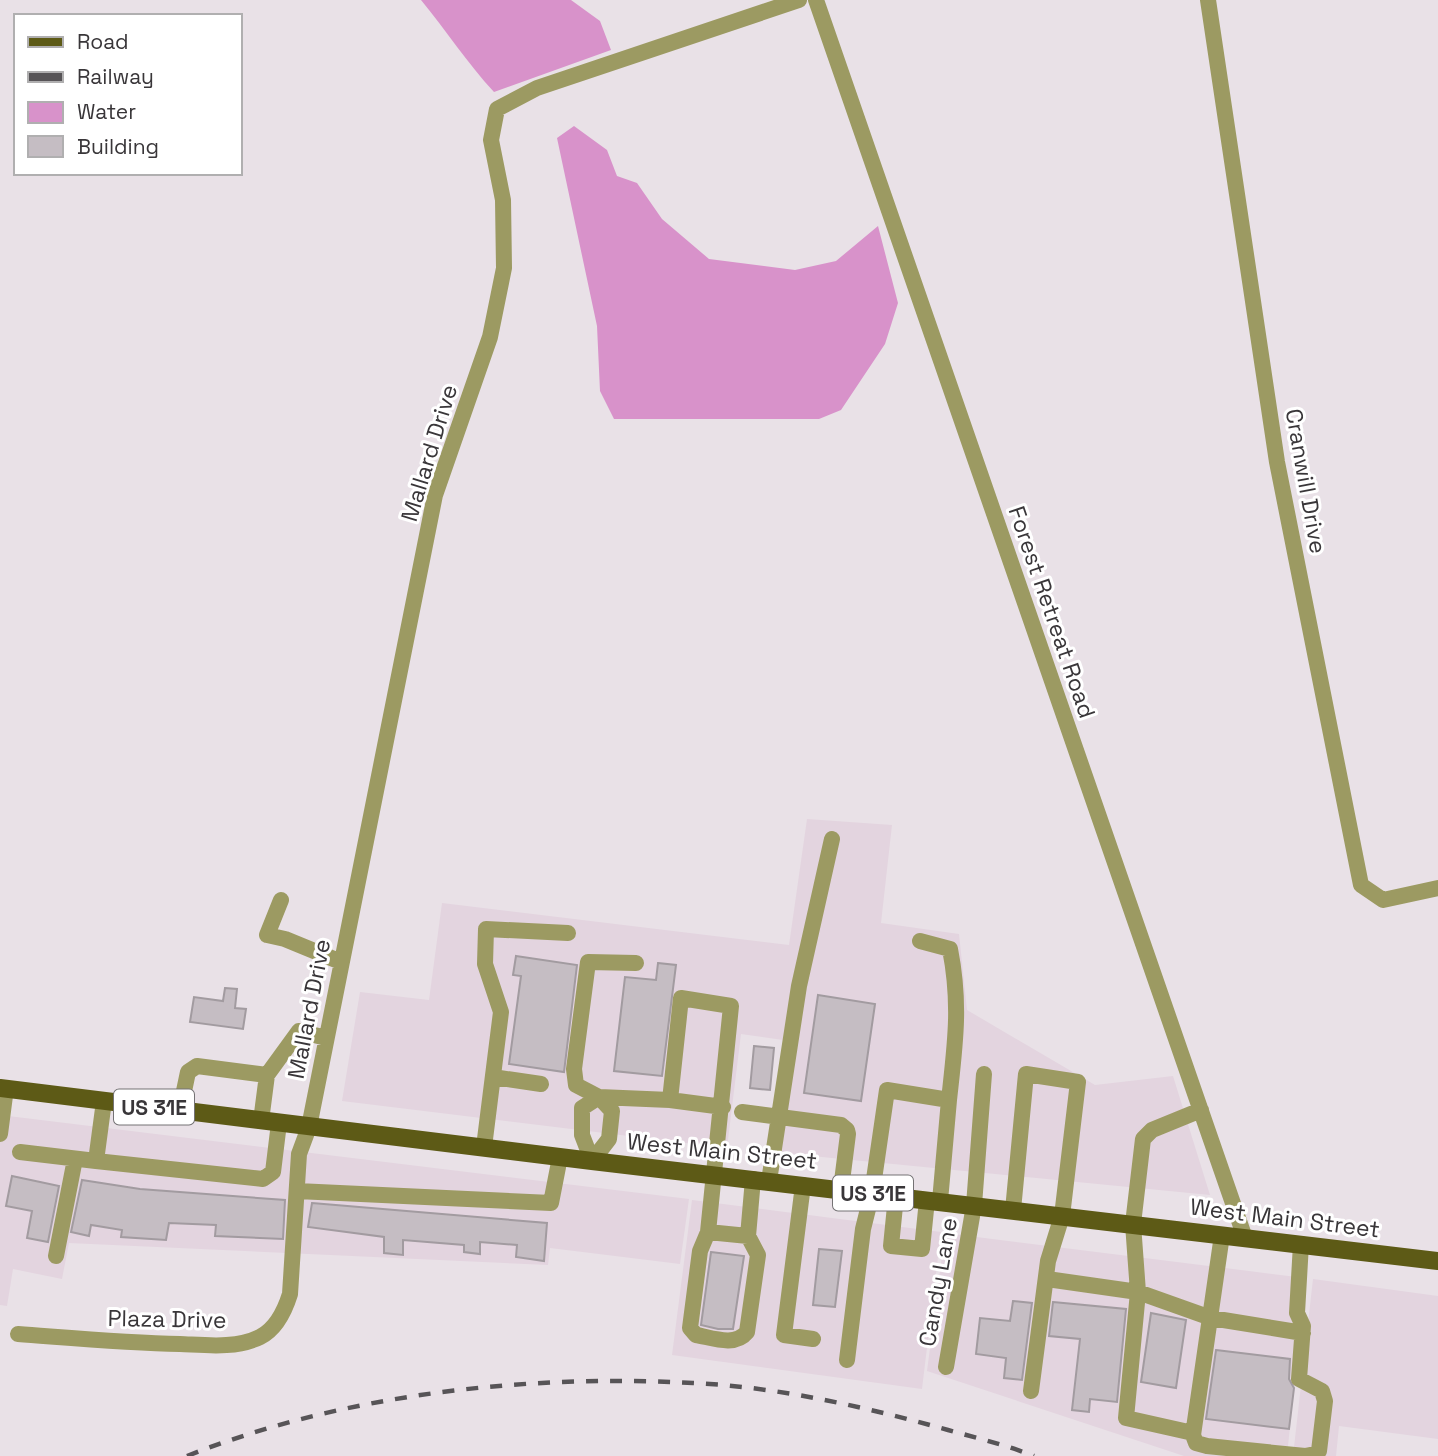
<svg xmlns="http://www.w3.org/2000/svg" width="1438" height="1456" font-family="'Space Grotesk',sans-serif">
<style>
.built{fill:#e3d4df}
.water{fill:#d892ca}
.building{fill:#c5bdc3;stroke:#a29ba0;stroke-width:2}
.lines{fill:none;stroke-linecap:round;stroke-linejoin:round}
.minor{stroke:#9c9a62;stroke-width:16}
.major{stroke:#5d5a16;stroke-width:18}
.rail{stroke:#575457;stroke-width:4.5;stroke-dasharray:12 12;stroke-linecap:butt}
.labels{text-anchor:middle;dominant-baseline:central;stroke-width:6;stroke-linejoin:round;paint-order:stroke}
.shield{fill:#fff;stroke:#747274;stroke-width:2}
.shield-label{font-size:21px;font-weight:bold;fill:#393639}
.street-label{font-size:23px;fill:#393639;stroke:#fff}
</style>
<rect width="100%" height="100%" fill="#e9e1e7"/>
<path class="built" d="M807,819L892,825L881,923L959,934L967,1010L1095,1085L1173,1076L1210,1195L781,1153L797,1042L741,1034L727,1148L342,1101L360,992L429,1000L442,903L789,945Z
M0,1115L689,1199L680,1264L550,1248L548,1265L69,1243L62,1279L13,1269L7,1306L0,1305Z
M692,1200L941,1232L922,1389L672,1355Z
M945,1233L1305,1278L1287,1456H1184L927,1371Z
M1313,1279L1438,1296V1439L1339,1426L1336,1456H1293Z"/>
<path class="water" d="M421,0H571L600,21L611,50L494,92C467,63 446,30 421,0Z
M574,126L607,150L617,176L637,183L662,219L709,259L795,270L836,261L878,226L898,303L885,344L841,410L819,419H614L600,391L597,326L557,138Z"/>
<path class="building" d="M516,956L577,965L564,1072L509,1064L521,976L513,975Z
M658,963L676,965L662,1076L614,1071L625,977L656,980Z
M225,988L237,989L235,1008L246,1009L243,1029L190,1022L194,997L223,1001Z
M818,995L875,1004L861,1101L804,1093Z
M754,1046L774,1048L770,1090L750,1088Z
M12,1176L59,1186L48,1242L27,1238L32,1211L6,1206Z
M82,1180L140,1189L285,1200L283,1239L215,1236L216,1225L169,1223L166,1240L121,1237L122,1230L91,1225L89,1236L71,1232Z
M312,1203L547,1223L544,1261L516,1257L517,1245L480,1242V1254L464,1252V1245L403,1240V1255L384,1253V1237L308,1227Z
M819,1249L842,1251L835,1307L813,1305Z
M711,1252L744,1256L733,1329H718L701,1325Z
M1013,1301L1032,1303L1022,1380L1004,1378L1006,1358L976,1354L980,1318L1010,1321Z
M1053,1302L1126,1309L1117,1402L1090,1399L1089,1412L1072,1410L1080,1339L1049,1336Z
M1151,1313L1186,1320L1176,1388L1141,1382Z
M1216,1350L1290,1359L1289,1379L1294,1388L1289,1429L1206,1419Z"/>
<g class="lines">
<path class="minor" d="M816,0L1245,1238
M1208,0L1277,462L1361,885L1383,900L1438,888
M281,900L267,935L285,939L341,962
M920,941L950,949C961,1005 955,1045 949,1100
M636,963L588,962L574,1069L576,1085L599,1097L612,1111L609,1139L592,1161L582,1135V1108L599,1097L670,1100L681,998L731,1006L708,1232L700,1251L690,1328L696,1335C713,1338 735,1347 747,1332L758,1255L748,1236L753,1179
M267,1075L299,1031L326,1038
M493,1077L541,1084
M670,1100L723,1107
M180,1110L188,1072L197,1066L267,1075L261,1121
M1201,1110L1152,1130L1143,1139L1133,1224L1138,1292L1211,1318L1303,1333
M742,1112L841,1125L847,1130L848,1134L841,1189
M0,1134L6,1088
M484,1147L501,1012L485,964L486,929L568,933
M20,1152L96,1161L104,1101
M96,1161L263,1179L273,1172L279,1123
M769,1181L799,986L832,839
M803,1185L784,1335L813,1339
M297,1191L551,1203L560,1157
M896,1196L891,1246L922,1249L927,1200
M1013,1210L1026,1074L1078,1082L1062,1216L1048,1261L1031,1391
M708,1232L748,1236
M1222,1235L1193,1435L1196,1443L1207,1446L1305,1456L1315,1454L1319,1451L1325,1401L1322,1391L1299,1379L1303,1326L1297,1313L1301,1244
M56,1256L75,1159
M1047,1279L1138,1292L1126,1418L1193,1433
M18,1334C72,1338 126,1343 180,1344C205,1345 236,1349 260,1337C276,1329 285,1310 290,1294L299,1154L309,1127L435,495L490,337L504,268L503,200L491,140L497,109L537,88L799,0
M847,1360L863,1229L872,1193L887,1090L949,1100L940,1201
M946,1367L974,1205L984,1074"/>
<path class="major" d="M0,1088L592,1161L1438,1261"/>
<path class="rail" d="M187,1456C344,1394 525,1374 693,1383C779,1387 865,1407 948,1430C977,1438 1006,1445 1034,1456"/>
</g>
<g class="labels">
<g class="shield">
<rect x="114" y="1089.5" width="80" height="35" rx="5"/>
<rect x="833" y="1175.5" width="80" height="35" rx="5"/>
</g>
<g class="shield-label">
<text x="154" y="1107">US 31E</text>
<text x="873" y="1193">US 31E</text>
</g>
<g class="street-label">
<text transform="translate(429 453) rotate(-73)">Mallard Drive</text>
<text transform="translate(1306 481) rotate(80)">Cranwill Drive</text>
<text transform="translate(1052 612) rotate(71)">Forest Retreat Road</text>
<text transform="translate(309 1009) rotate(-79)">Mallard Drive</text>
<text transform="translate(722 1151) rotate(6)">West Main Street</text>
<text transform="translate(1285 1218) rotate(7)">West Main Street</text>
<text transform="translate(938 1282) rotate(-80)">Candy Lane</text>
<text transform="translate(167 1319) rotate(1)">Plaza Drive</text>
</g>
</g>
<rect x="14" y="14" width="228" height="161" fill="#ffffff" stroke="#b0afb0" stroke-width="2"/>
<rect x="28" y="37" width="35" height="10" fill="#5d5a16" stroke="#b0afb0" stroke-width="2"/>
<text x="77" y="49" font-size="21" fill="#393639">Road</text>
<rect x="28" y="72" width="35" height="10" fill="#575457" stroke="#b0afb0" stroke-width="2"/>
<text x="77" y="84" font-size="21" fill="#393639">Railway</text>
<rect x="28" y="102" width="35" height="21" fill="#d892ca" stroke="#b0afb0" stroke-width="2"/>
<text x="77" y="119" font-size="21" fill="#393639">Water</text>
<rect x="28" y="136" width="35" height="21" fill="#c5bdc3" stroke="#b0afb0" stroke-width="2"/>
<text x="77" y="154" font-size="21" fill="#393639">Building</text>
</svg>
